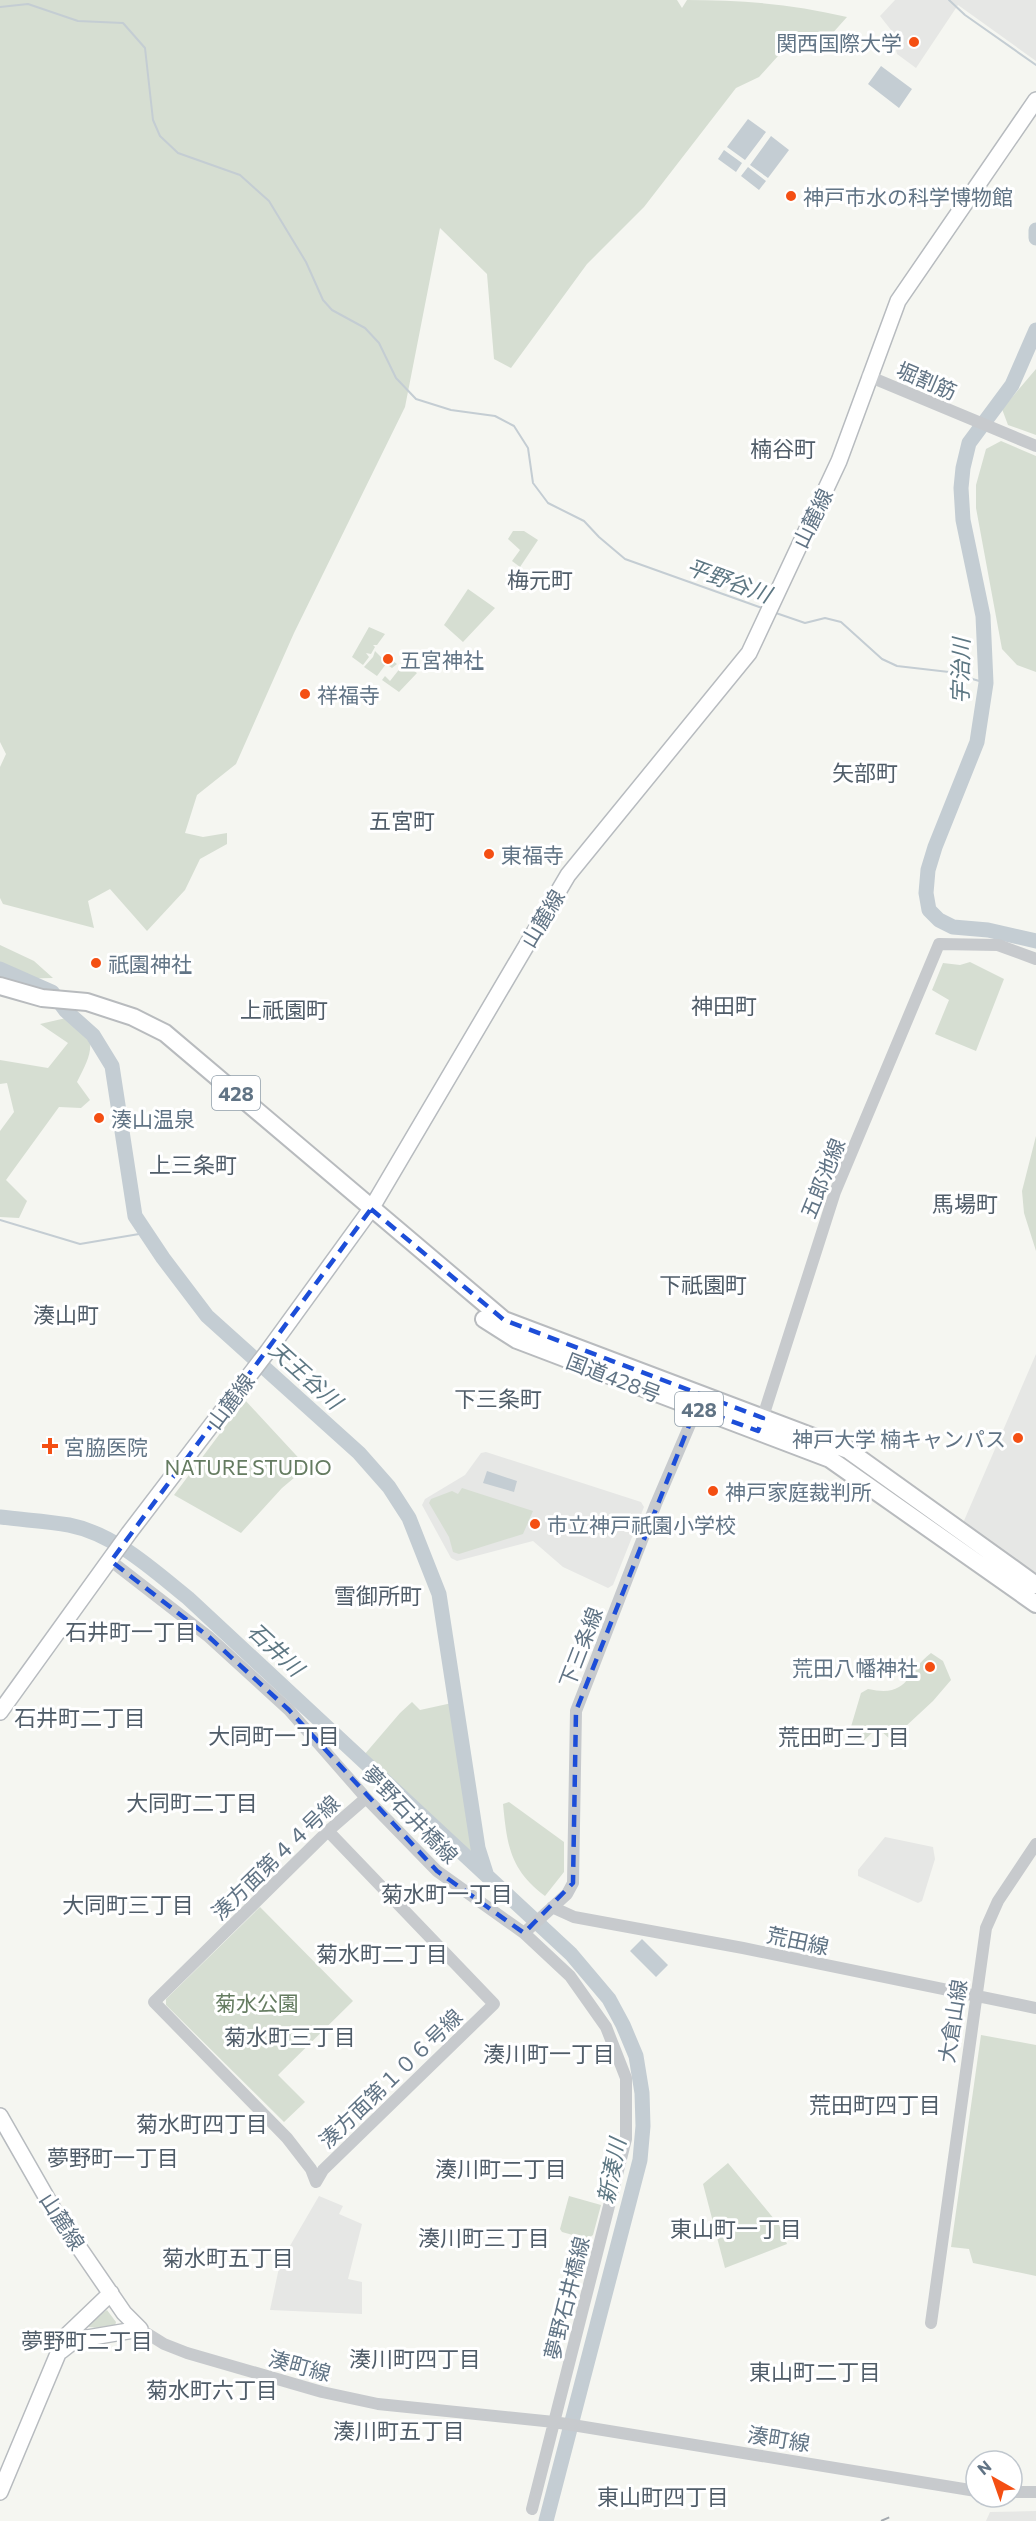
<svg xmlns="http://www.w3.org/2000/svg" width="1036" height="2521" font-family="Commissioner,'Noto Sans JP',sans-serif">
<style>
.built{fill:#e6e7e5}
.green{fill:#d6ded2}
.water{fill:#c4cdd3}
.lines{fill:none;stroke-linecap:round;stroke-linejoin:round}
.stream{stroke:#c4cdd3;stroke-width:2}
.river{stroke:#c4cdd3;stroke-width:15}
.major-casing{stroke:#b7bbbf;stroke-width:18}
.highway-casing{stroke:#b8bbbe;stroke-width:20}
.minor{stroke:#c7cacd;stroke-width:12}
.major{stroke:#fff;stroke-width:15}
.highway{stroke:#fff;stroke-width:16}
.rail{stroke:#a4aab0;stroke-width:2;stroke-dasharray:9 4.5;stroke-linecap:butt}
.marked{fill:none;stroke:#1d4ed8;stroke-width:4.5;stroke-dasharray:12 8;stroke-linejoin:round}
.poi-dot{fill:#f44f13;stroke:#fff;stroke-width:2}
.labels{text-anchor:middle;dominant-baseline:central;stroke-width:6;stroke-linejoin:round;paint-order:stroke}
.shield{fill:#fff;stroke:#909eaa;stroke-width:1.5}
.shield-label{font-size:20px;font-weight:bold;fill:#617485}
.poi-label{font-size:21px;fill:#617485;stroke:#fff;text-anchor:start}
.street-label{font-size:21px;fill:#617485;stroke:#fff}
.park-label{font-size:21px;fill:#657c61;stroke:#fff}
.neighbourhood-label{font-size:22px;fill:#505d69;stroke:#fff}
.water-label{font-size:22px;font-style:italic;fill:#5d7783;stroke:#fff}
</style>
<rect width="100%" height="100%" fill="#f5f6f1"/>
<path class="built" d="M895,0H1036V61L958,5L916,68L897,54L891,30L880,16Z
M1036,1354V1575L963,1523Z
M486,1452L641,1502L644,1507L613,1585L608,1588L563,1567L533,1541L457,1561L451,1558L422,1505L425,1499L465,1475L481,1453Z
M885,1837L933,1847L935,1859L922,1901L918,1903L858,1876V1870Z
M319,2196L343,2206L339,2214L362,2224L348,2279L362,2282V2314L270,2310L280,2263Z
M1036,2511V2521H986L990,2512Z"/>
<path class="green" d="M0,0H677L682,8L687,0C741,0 793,4 847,17L814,54L798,49L778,56L759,77L736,88L644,207L587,264L511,368L494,359L487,274L440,228L405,407L294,633L236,764L197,795L185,833L203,837L227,833V844L200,859L185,890L147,931L110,889L88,901L94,928L3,904L0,898V767L6,754L0,742Z
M1036,369V435L1008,425L1002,409Z
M1001,441L1036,456V672L1017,665L1002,649L976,508V485L986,449Z
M513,531H524L538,540L520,567L512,561L520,550L508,539Z
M468,589L495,608L463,642L444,625Z
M369,627L385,634L377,645H373L375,647L371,654L366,653L369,657L363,665L352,657Z
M375,651L386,662L389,658L397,664L392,668L386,664L377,676L364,667L373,657Z
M401,667L410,668L417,673L399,692L382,680L385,676L390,681Z
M0,945L34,961L53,978L9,979L0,976Z
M970,962L1004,979L976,1051L935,1034L949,1000L932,990L943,963L960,965Z
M66,1018L85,1025C96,1048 88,1060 77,1082L90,1100L81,1108L59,1107L6,1180L27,1201L19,1218L0,1217V1131L14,1112L7,1083L0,1084V1060L48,1068L68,1043L40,1024Z
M1036,1136V1251L1024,1213L1022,1191Z
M245,1400L307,1467L282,1488L241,1533L174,1495Z
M462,1488L533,1511L523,1534L459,1554L453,1552L449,1537L429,1503L431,1499L452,1491L458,1494Z
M931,1653L943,1661L951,1680L933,1701L891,1740L881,1731H874L858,1746L850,1730L861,1693L868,1689C910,1698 905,1673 931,1653Z
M412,1702L420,1710L452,1703L478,1859L364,1755L400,1713Z
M509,1802L564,1842V1872L545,1896C510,1870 507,1845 503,1804Z
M260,1907L353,2001L278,2075L305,2102L284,2122L166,2005V1999Z
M981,2035L1036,2045V2276L973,2263L969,2249L951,2247Z
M728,2163L779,2225L787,2244L725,2268L703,2184Z
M569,2196L601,2205L593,2235L587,2239L562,2232L560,2229Z
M107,2310L116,2322L115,2326L110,2329L89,2327V2322Z"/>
<path class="water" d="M881,66L912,89L899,108L868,84Z
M748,119L766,132L745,160L727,147Z
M771,136L789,150L768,178L750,165Z
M724,150L742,163L736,172L718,159Z
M748,167L766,181L759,190L741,176Z
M487,1471L517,1481L514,1492L483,1483Z
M642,1939L668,1965L656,1977L630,1951Z"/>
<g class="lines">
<path class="stream" d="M949,0L965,15L1036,65
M0,7L28,4L78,21L123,23L145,48L153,120L160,136L178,153L240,175L269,201L306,262L323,300L332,310L365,328L379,343L396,378L416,399L451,410L495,416L514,426L528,448L533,483L548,503L584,521L599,537L625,559L762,608
M773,612L805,623L825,618L841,622L882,659L897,666L949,672L986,683
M0,1220L80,1244L145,1233"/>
<path class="river" d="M1036,230V238
M1036,330L1012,385L969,443L963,468L961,488L963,520L983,616L986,683L977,742L935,847L928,870L926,893L929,910L939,920L953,927L988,930L1036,941
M0,969L52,992L66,1011L93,1035L112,1066L135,1216L163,1258L207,1316L359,1453L389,1487L409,1518L439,1594L478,1848L486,1873
M0,1517C23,1520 47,1521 69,1525C115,1534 153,1570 188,1598L571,1954L609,1999L623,2025L636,2056L642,2093L643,2126L640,2160L546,2521"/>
<defs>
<path id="major" d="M0,1712L129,1533L268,1351L371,1209L568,875L749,653L839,461L898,301L1036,100
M0,2116L56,2214L124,2313L140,2329
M61,2351L75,2340L140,2329
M0,2492L65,2337L111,2293"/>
<path id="highway" d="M0,986L42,998L87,1002L133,1017L165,1033L504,1320L848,1450L1036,1585
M484,1319L517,1340L830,1459L1036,1604"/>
</defs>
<use href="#major" class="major-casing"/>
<use href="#highway" class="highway-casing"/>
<path class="minor" d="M868,376L1036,446
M760,1426L835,1192L939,944L998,945L1036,959
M111,1561L209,1637L289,1710L366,1798L437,1871L524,1933L570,1976L606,2027L626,2078V2139L532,2509
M552,1907L574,1917L743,1948L1036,2008
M524,1933L567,1894L573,1883L576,1711L656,1504L700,1401
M316,2182L311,2169L287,2138L154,2002L328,1831L366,1798
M316,2182L323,2170L494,2004L328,1831
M931,2323L986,1928L998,1901L1036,1844
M140,2329L164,2344L187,2353L322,2392L378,2404L554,2422L976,2491
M1012,2492H1036"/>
<use href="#major" class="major"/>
<use href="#highway" class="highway"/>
<path class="rail" d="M881,2521L890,2517"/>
</g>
<path class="marked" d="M371,1209L504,1320L763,1418L758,1431L696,1408L576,1711L573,1883L524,1933L437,1871L289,1710L209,1637L111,1561Z"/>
<g class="poi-dot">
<circle cx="914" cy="42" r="6"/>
<circle cx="791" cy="196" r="6"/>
<circle cx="388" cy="659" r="6"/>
<circle cx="305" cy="694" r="6"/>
<circle cx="489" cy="854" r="6"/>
<circle cx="96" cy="963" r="6"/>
<circle cx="99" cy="1118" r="6"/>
<circle cx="1018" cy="1438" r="6"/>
<path d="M47 1437h6v6h6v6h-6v6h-6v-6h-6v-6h6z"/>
<circle cx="713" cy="1491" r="6"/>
<circle cx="535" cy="1524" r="6"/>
<circle cx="930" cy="1667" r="6"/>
</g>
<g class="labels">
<g class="shield">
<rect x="212" y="1076" width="48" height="34" rx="4.5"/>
<rect x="675" y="1392" width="48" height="34" rx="4.5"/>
</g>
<g class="shield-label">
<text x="236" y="1093">428</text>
<text x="699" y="1409">428</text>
</g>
<g class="poi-label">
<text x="902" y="42" text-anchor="end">関西国際大学</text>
<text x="803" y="196">神戸市水の科学博物館</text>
<text x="400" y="659">五宮神社</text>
<text x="317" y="694">祥福寺</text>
<text x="501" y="854">東福寺</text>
<text x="108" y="963">祇園神社</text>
<text x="111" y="1118">湊山温泉</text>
<text x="1006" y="1438" text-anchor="end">神戸大学 楠キャンパス</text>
<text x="64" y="1446">宮脇医院</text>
<text x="725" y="1491">神戸家庭裁判所</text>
<text x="547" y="1524">市立神戸祇園小学校</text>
<text x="918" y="1667" text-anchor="end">荒田八幡神社</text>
</g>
<g class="street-label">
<text transform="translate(927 380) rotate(23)">堀割筋</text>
<text transform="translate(812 518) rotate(-64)">山麓線</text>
<text transform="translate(542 918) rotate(-59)">山麓線</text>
<text transform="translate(822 1178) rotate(-68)">五郎池線</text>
<text transform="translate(614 1377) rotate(21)">国道428号</text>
<text transform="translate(230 1401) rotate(-53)">山麓線</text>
<text transform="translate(580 1647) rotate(-69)">下三条線</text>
<text transform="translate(411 1814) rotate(46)">夢野石井橋線</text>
<text transform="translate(275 1857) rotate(-44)">湊方面第４４号線</text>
<text transform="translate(798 1940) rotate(12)">荒田線</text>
<text transform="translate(952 2021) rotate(-81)">大倉山線</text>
<text transform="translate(390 2078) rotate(-44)">湊方面第１０６号線</text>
<text transform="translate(63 2221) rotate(57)">山麓線</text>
<text transform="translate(566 2298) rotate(-76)">夢野石井橋線</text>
<text transform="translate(300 2365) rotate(15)">湊町線</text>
<text transform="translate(779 2438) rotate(9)">湊町線</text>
</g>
<g class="park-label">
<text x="248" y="1466">NATURE STUDIO</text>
<text x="257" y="2002">菊水公園</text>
</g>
<g class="neighbourhood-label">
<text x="783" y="448">楠谷町</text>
<text x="540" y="579">梅元町</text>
<text x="865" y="772">矢部町</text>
<text x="402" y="820">五宮町</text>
<text x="724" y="1005">神田町</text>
<text x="284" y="1009">上祇園町</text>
<text x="193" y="1164">上三条町</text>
<text x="965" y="1203">馬場町</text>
<text x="703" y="1284">下祇園町</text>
<text x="66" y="1314">湊山町</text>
<text x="498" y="1398">下三条町</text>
<text x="378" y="1595">雪御所町</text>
<text x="131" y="1631">石井町一丁目</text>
<text x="80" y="1717">石井町二丁目</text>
<text x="274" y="1735">大同町一丁目</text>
<text x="844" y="1736">荒田町三丁目</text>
<text x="192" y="1802">大同町二丁目</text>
<text x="447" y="1893">菊水町一丁目</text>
<text x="128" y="1904">大同町三丁目</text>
<text x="382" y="1953">菊水町二丁目</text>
<text x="290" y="2036">菊水町三丁目</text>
<text x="549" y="2053">湊川町一丁目</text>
<text x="875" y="2104">荒田町四丁目</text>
<text x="202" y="2123">菊水町四丁目</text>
<text x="113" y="2157">夢野町一丁目</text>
<text x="501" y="2168">湊川町二丁目</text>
<text x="736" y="2228">東山町一丁目</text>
<text x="484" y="2237">湊川町三丁目</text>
<text x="228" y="2257">菊水町五丁目</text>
<text x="87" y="2340">夢野町二丁目</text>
<text x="415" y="2358">湊川町四丁目</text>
<text x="815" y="2371">東山町二丁目</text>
<text x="212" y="2389">菊水町六丁目</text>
<text x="399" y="2430">湊川町五丁目</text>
<text x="663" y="2496">東山町四丁目</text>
</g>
<g class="water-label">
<text transform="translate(729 580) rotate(20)">平野谷川</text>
<text transform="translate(960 671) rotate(-89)">宇治川</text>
<text transform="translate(306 1375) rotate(42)">天王谷川</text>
<text transform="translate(276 1649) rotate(43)">石井川</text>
<text transform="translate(611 2171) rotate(-79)">新湊川</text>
</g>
</g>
<g transform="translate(994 2479) rotate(320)"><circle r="28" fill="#ffffff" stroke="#c0c7ce" stroke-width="1.5"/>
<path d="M0-4.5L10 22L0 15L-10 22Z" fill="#f44f13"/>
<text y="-9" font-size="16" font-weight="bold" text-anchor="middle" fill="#617485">N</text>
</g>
</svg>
